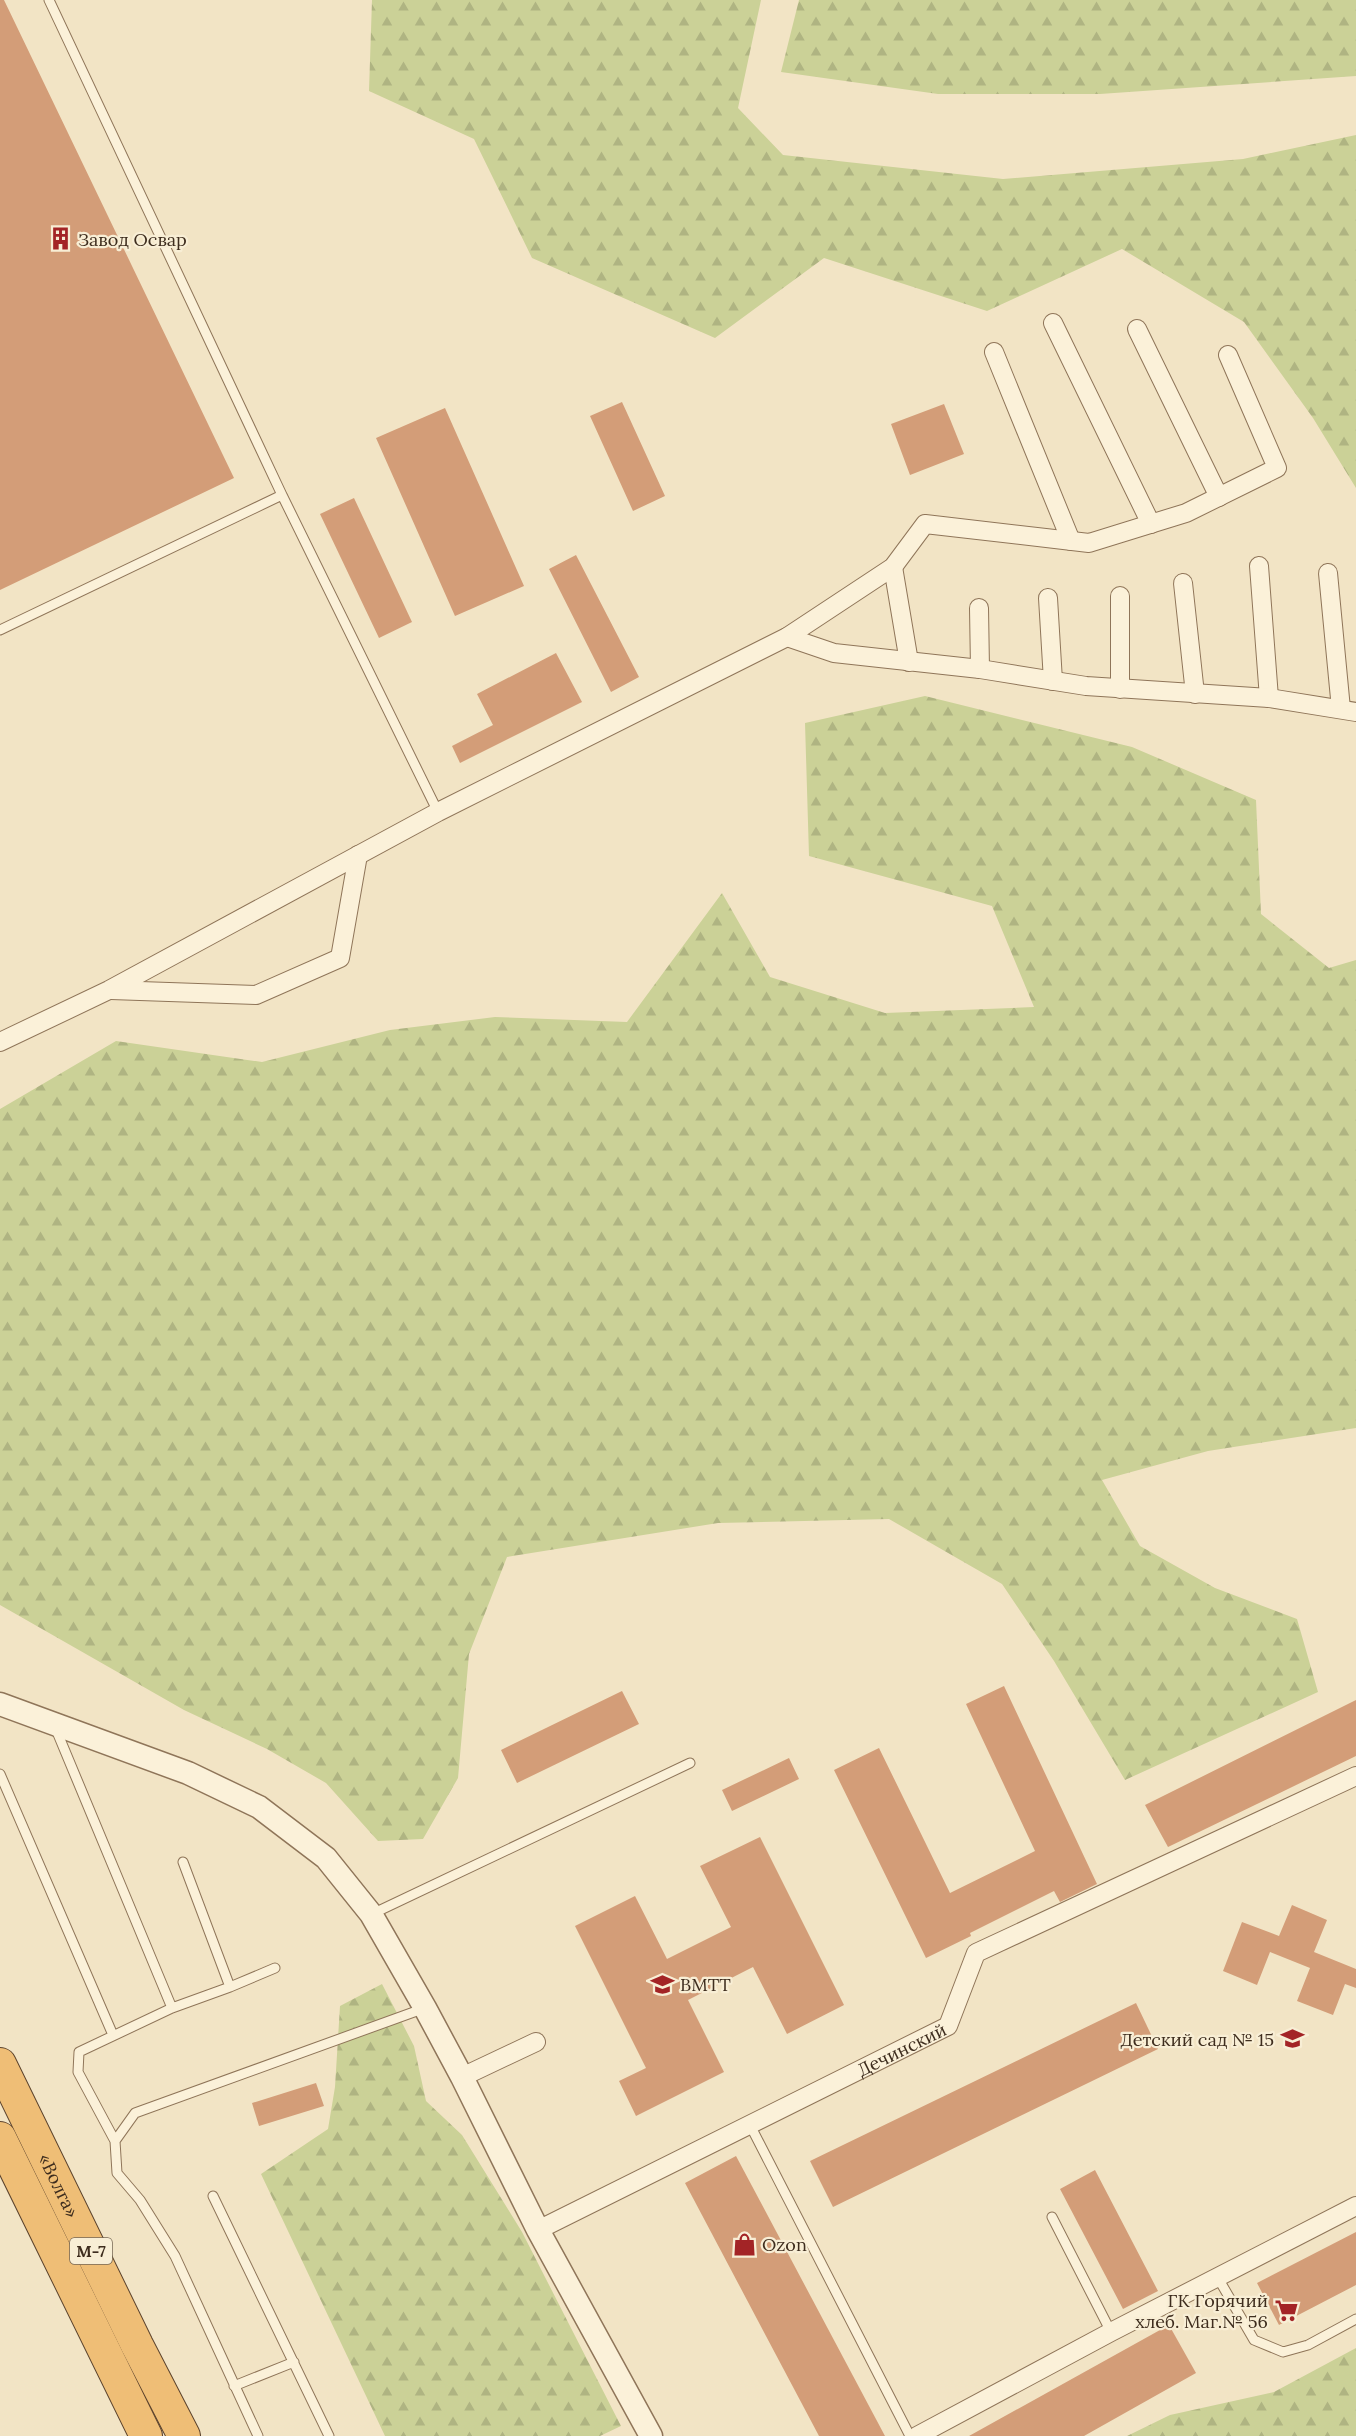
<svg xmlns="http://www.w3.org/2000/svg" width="1356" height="2436" font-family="Lora,serif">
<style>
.forest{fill:url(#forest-firs)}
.building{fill:#d39d78}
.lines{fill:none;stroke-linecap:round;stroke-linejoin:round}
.service-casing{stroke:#8f7559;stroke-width:11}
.minor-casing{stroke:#8f7559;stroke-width:20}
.tertiary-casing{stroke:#8f7559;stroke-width:25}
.trunk-casing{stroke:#5c432d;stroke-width:34}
.service{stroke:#fbf1d9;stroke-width:9}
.minor{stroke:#fbf1d9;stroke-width:18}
.tertiary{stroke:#fbf1d9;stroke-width:22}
.trunk{stroke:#efbe76;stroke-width:32}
.labels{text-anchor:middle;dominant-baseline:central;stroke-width:4.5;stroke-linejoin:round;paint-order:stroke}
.shield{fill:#f8eed5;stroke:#766755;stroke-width:1.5}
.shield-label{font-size:16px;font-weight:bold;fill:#3e2d1e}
.poi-label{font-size:18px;fill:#3e2d1e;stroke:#f8eed5;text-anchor:start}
.street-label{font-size:18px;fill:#3e2d1e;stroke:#f8eed5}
</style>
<defs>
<pattern id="forest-firs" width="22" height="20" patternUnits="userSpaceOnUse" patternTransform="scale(1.5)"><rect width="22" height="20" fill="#cbd197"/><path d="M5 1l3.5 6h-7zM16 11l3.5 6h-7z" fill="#afb482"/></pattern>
</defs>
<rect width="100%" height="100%" fill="#f2e4c5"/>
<path class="forest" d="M372,0H761L738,108L783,155L1003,179L1243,159L1356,135V488L1313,418L1244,322L1122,249L987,311L824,258L715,338L532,258L474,139L369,91Z
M799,0H1356V76L1100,94H938L781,72Z
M925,696L1132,747L1256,800L1261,914L1329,968L1356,960V1428L1208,1451L1102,1480L1140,1546L1215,1588L1297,1619L1318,1692L1125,1780L1054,1661L1002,1584L889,1519L718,1523L507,1557L469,1654L458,1778L423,1839L378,1841L326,1783L267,1749L184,1710L0,1605V1109L116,1041L262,1062L390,1030L495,1017L627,1022L722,893L770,977L885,1013L1034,1007L992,906L809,856L805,723Z
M382,1984L414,2046L426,2101L462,2135L522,2232L621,2426L600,2436H385L261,2174L328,2129L335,2087L340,2006Z
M1356,2348V2436H1127L1170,2415L1274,2392Z"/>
<path class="building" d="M0,0H4L234,478L0,590Z
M622,402L665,496L633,511L590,416Z
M944,404L964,454L910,475L891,424Z
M445,408L524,586L455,616L376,438Z
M354,498L412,622L379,638L320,514Z
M576,555L639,677L611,692L549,569Z
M556,653L582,702L460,763L452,746L493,725L477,694Z
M1004,1686L1097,1884L1060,1902L1054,1891L970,1933L971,1936L926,1958L834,1770L879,1748L950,1893L1035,1851L966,1704Z
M622,1691L639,1724L517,1783L501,1750Z
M1356,1700V1756L1168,1847L1145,1805Z
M789,1758L799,1779L732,1811L722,1790Z
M760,1837L844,2005L787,2034L753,1967L688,2000L724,2072L636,2116L619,2081L646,2068L575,1926L635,1896L667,1959L731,1927L700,1866Z
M1292,1905L1327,1920L1314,1952L1356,1969V1988L1345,1984L1333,2015L1297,2001L1310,1968L1270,1952L1257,1985L1223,1971L1242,1922L1279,1936Z
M1136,2003L1158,2049L833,2207L810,2161Z
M316,2083L324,2106L259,2126L252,2103Z
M736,2156L885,2436H819L685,2183Z
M1095,2170L1158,2291L1123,2309L1060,2189Z
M1356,2232V2285L1279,2325L1257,2283Z
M1169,2325L1196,2373L1084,2436H969Z"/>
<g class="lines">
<defs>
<path id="service" d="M49,0L282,495
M0,630L282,495L438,812
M55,1727L172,2008
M0,1774L113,2035
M183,1862L230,1987
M372,1914L690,1763
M750,2125L910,2436
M115,2141L78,2072L79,2052L172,2008L230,1987L275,1968
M213,2196L329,2436
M1052,2217L1111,2332
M1218,2278L1254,2340L1283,2352L1308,2345L1356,2319
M234,2386L294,2362
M258,2436L175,2256L140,2200L117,2173L115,2141L135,2113L425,2008"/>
<g id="minor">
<path d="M1053,323L1151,524"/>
<path d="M1137,329L1219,497"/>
<path d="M994,352L1071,541"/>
<path d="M1259,566L1269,698"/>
<path d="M893,567L909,662"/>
<path d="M1328,573L1341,709"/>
<path d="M1183,583L1195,694"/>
<path d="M1048,598L1053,681"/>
<path d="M979,608L980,669"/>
<path d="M787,637L834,653L980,669L1086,686L1269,698L1356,712"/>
<path d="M1120,689V596"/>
<path d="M111,990L256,995L340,958L358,855"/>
<path d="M0,1042L109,990L438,812L787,637L893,567L925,524L1089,543L1186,513L1277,468L1228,355"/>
<path d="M462,2077L536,2042"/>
<path id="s1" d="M538,2230L948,2026L976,1953L1356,1776"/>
<path d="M917,2436L1111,2332L1356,2206"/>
</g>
<path id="tertiary" d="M0,1704L188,1773L259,1807L326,1858L371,1914L425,2008L462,2077L538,2230L651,2436"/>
<g id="trunk">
<path id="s2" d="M0,2064L137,2345L184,2436"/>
<path d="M0,2138L146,2436"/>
</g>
</defs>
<use href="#service" class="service-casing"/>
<use href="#minor" class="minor-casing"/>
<use href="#tertiary" class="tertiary-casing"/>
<use href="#trunk" class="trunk-casing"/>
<use href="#service" class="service"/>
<use href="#minor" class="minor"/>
<use href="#tertiary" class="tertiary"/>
<use href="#trunk" class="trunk"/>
</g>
<defs>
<symbol id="building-bare" viewBox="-9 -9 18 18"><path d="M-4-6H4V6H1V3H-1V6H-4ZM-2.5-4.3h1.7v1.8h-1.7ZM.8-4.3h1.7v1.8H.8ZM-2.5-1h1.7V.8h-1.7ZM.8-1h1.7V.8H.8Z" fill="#a32426" stroke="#f8eed5" stroke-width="2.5" paint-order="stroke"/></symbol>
<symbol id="university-bare" viewBox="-9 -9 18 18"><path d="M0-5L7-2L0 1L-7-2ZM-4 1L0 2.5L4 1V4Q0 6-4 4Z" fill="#a32426" stroke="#f8eed5" stroke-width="2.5" paint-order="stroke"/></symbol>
<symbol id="school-bare" viewBox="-9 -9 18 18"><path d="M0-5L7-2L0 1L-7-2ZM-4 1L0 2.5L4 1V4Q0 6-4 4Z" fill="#a32426" stroke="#f8eed5" stroke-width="2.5" paint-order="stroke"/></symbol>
<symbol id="shop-bare" viewBox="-9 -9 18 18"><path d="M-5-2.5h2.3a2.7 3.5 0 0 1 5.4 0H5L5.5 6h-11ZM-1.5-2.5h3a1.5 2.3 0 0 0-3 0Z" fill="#a32426" stroke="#f8eed5" stroke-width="2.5" paint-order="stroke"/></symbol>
<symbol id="supermarket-bare" viewBox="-9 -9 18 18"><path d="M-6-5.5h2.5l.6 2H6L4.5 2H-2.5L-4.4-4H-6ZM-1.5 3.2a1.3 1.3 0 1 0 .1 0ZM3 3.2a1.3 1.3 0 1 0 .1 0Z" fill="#a32426" stroke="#f8eed5" stroke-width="2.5" paint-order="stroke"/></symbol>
</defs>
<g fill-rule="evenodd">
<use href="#building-bare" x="44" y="222" width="33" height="33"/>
<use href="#university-bare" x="646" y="1968" width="33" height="33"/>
<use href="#school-bare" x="1276" y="2022" width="33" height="33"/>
<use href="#shop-bare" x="728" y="2228" width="33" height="33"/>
<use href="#supermarket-bare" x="1270" y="2294" width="33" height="33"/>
</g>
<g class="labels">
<rect class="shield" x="70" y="2238" width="42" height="26" rx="4.5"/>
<g class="shield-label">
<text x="91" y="2251">М-7</text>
</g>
<g class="poi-label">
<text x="78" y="239">Завод Освар</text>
<text x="680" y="1984">ВМТТ</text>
<text x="1274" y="2039" text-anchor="end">Детский сад № 15</text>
<text x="762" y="2244">Ozon</text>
<text x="1268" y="2300" text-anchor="end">ГК Горячий<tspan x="1268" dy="21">хлеб. Маг.№ 56</tspan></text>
</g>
<g class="street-label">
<text stroke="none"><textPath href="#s1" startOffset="406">Дечинский</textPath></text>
<text stroke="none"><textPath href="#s2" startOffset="135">«Волга»</textPath></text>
</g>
</g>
</svg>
